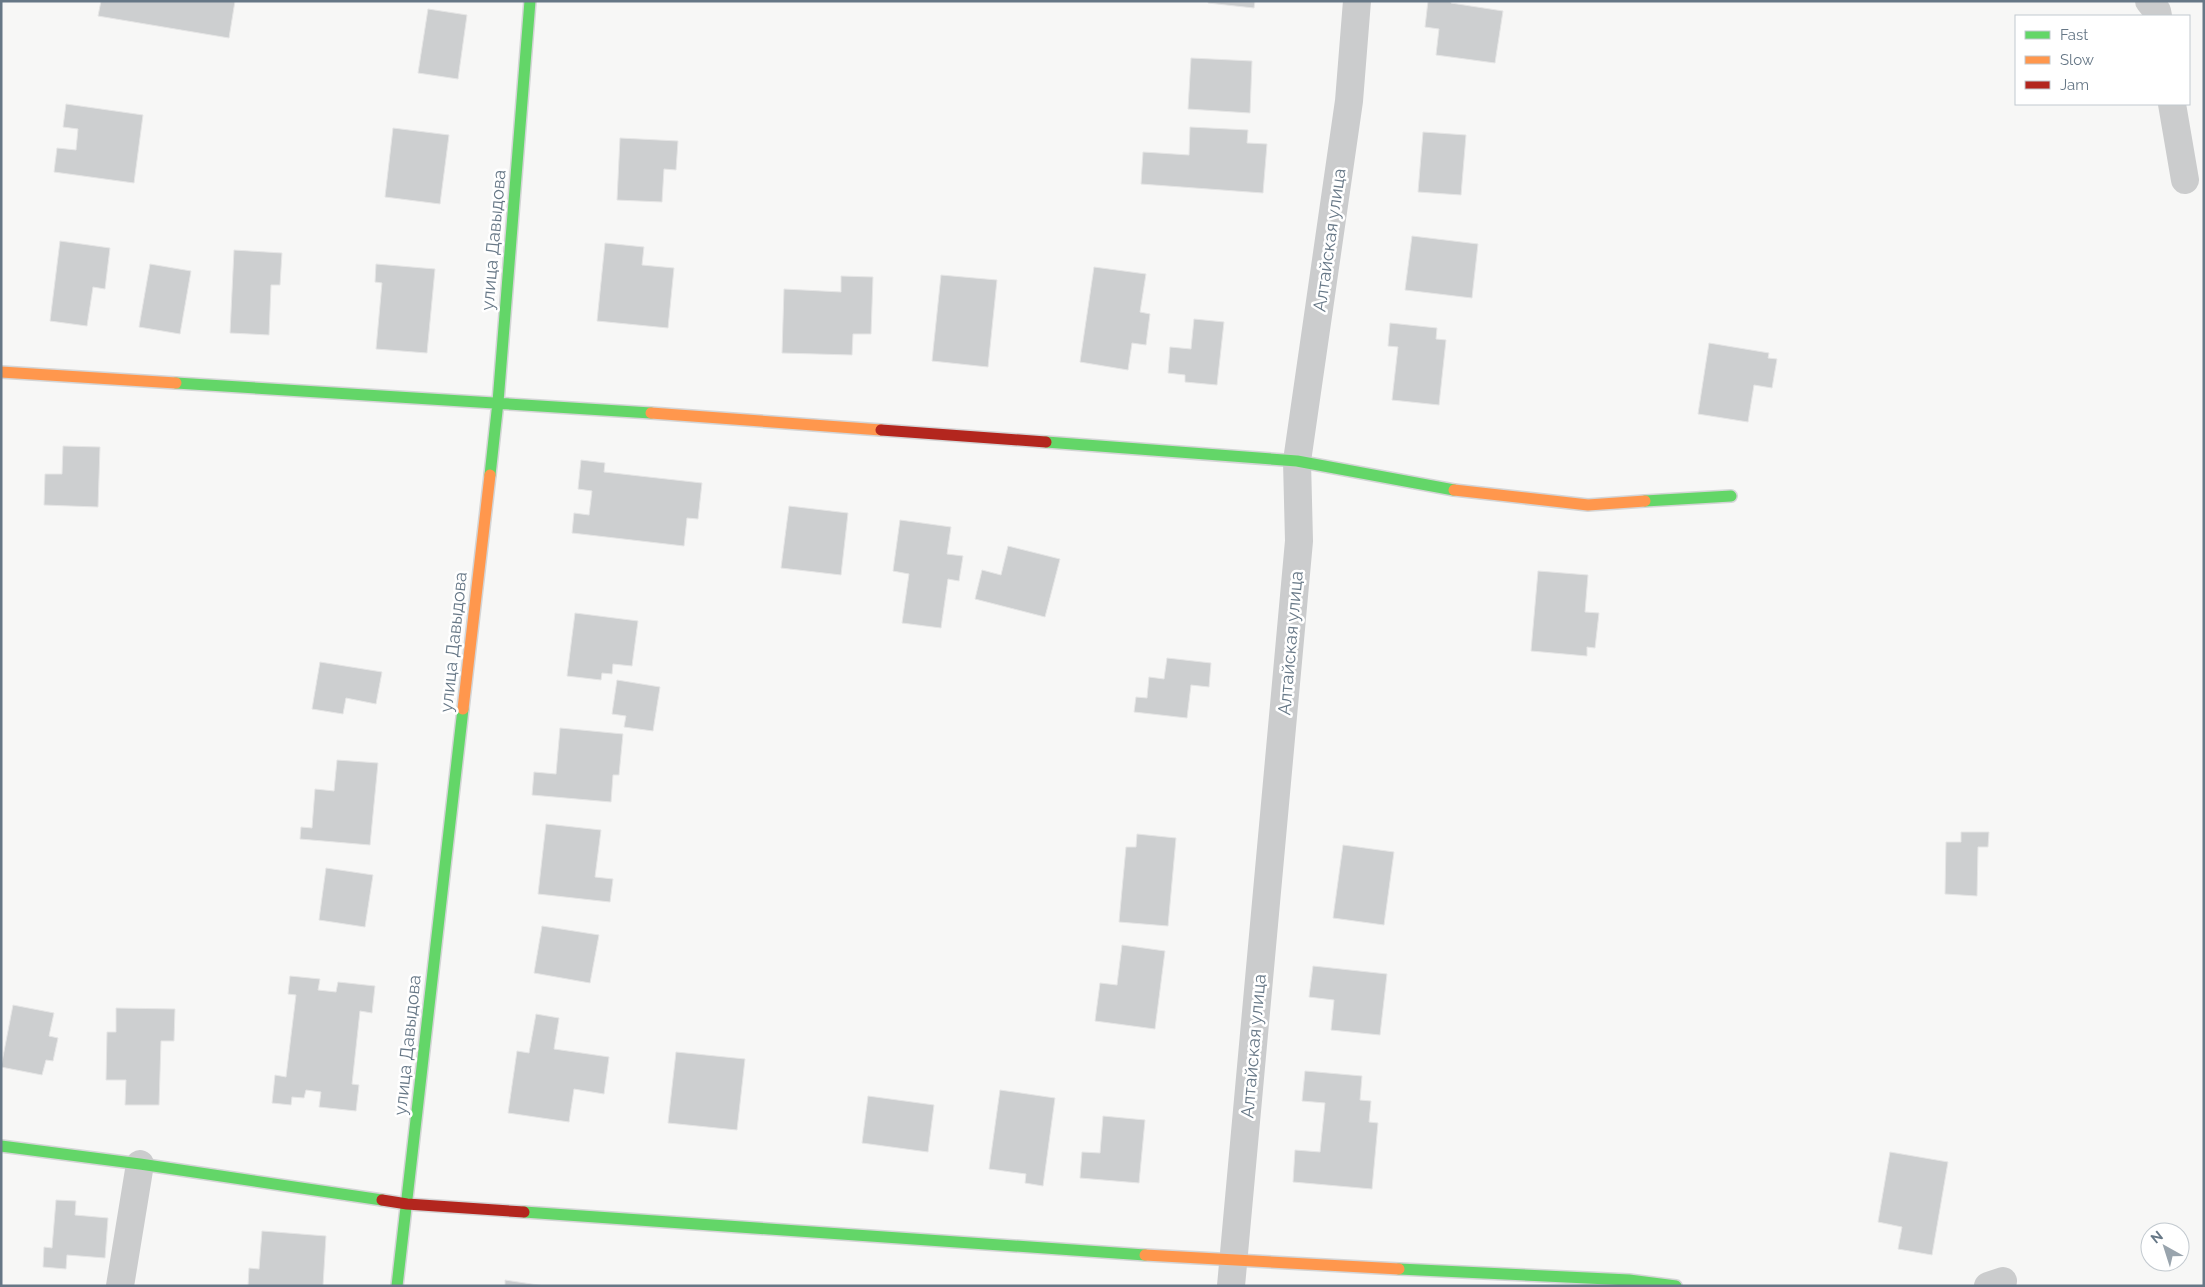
<svg xmlns="http://www.w3.org/2000/svg" width="2205" height="1287" font-family="Raleway,sans-serif">
<style>
.building{fill:#cdcfd0;stroke:#e6e6e6}
.lines{fill:none;stroke-linecap:round;stroke-linejoin:round}
.fast-casing{stroke:#d4d5d6;stroke-width:14}
.slow-casing{stroke:#d4d5d6;stroke-width:14}
.jam-casing{stroke:#d4d5d6;stroke-width:14}
.street{stroke:#cbcccd;stroke-width:28}
.fast{stroke:#63d668;stroke-width:11}
.slow{stroke:#ff974d;stroke-width:11}
.jam{stroke:#b3261e;stroke-width:11}
.labels{text-anchor:middle;dominant-baseline:central;stroke-width:5;stroke-linejoin:round;paint-order:stroke}
.street-label{font-size:18px;fill:#667786;stroke:#fff}
</style>
<rect width="100%" height="100%" fill="#f7f7f6"/>
<path class="building" d="M101,1H235L229,38L98,16Z
M1208,1H1255L1254,8L1208,3Z
M1428,1H1451V3L1503,11L1495,63L1436,55L1439,29L1425,27Z
M428,9L467,15L458,79L418,73Z
M1191,58L1252,61L1250,113L1188,109Z
M66,104L143,115L134,183L54,172L57,148L76,150L78,129L63,127Z
M1190,127L1248,130L1247,143L1267,144L1263,193L1141,184L1143,152L1189,155Z
M393,128L449,135L440,204L385,197Z
M1423,132L1466,135L1461,195L1418,192Z
M620,138L678,141L676,170L664,169L662,202L617,200Z
M1412,236L1478,244L1472,298L1405,290Z
M60,241L110,248L105,289L93,287L87,326L50,321Z
M605,243L644,247L642,265L674,268L668,328L597,321Z
M234,250L282,253L280,285H271L269,335L230,333Z
M150,264L191,271L180,334L139,327Z
M376,264L435,269L427,353L376,349L382,283L375,282Z
M1094,267L1146,274L1140,312L1150,314L1146,345L1132,343L1128,370L1080,362Z
M941,275L997,280L988,367L932,361Z
M841,276L873,277L871,334H853L852,355L782,353L784,289L841,292Z
M1194,319L1224,322L1217,385L1185,382V375L1168,373L1170,347L1191,349Z
M1390,323L1437,328L1436,339L1446,340L1439,405L1392,400L1398,347L1388,346Z
M1709,343L1769,353L1768,358L1777,359L1772,388L1754,385L1748,422L1698,414Z
M63,446L100,447L98,507L44,505L45,474H62Z
M581,460L605,463L604,472L702,483L698,519L687,518L684,546L572,533L574,513L589,515L592,491L578,489Z
M789,506L848,513L841,575L781,568Z
M900,520L951,527L947,554L963,556L959,581L948,579L941,628L902,623L909,574L893,571Z
M1008,546L1060,559L1045,617L975,599L982,570L1001,575Z
M1538,571L1588,575L1585,612L1599,613L1595,648L1587,647V656L1531,651Z
M575,613L638,621L632,666L613,664L612,674L602,673L601,680L567,676Z
M1167,658L1211,663L1209,687L1191,685L1187,718L1134,712L1136,697L1147,698L1149,677L1164,679Z
M320,662L382,672L376,704L346,698L343,714L312,709Z
M617,680L660,687L653,731L624,727L626,716L612,714Z
M560,728L623,734L619,775H613L611,802L532,795L534,772L556,774Z
M337,760L378,763L370,845L300,839L301,827L312,828L315,789L334,791Z
M546,824L601,830L595,877L613,879L610,902L538,894Z
M1961,832H1989L1988,847H1978L1977,896L1945,894L1946,842H1961Z
M1137,834L1176,838L1168,926L1119,922L1126,847H1136Z
M1343,845L1394,852L1384,925L1333,918Z
M326,868L373,875L365,927L319,920Z
M542,926L599,935L590,983L534,973Z
M1122,945L1165,951L1155,1029L1095,1021L1100,983L1117,985Z
M1313,966L1387,974L1380,1035L1331,1030L1334,1000L1309,997Z
M290,976L320,979L318,990L336,992L338,982L375,986L372,1013L360,1011L352,1084L359,1085L356,1111L319,1107L321,1092L306,1090L304,1098L292,1097L291,1105L272,1103L275,1075L286,1077L296,995L288,994Z
M13,1005L54,1013L49,1036L58,1038L53,1061L46,1060L42,1075L1,1067Z
M116,1008L175,1009L174,1041H161L159,1105H125L126,1080H106L107,1032H116Z
M536,1014L559,1018L554,1049L609,1057L604,1094L574,1089L569,1122L508,1113L517,1051L529,1053Z
M676,1052L745,1059L737,1130L668,1123Z
M1305,1071L1362,1076L1360,1100L1371,1101L1369,1122L1378,1123L1372,1189L1293,1182L1295,1150L1320,1152L1325,1103L1302,1101Z
M1000,1090L1055,1098L1043,1186L1025,1183L1026,1174L989,1169Z
M868,1096L934,1105L928,1152L862,1143Z
M1103,1116L1145,1120L1139,1183L1080,1178L1082,1152L1100,1153Z
M1890,1152L1948,1162L1932,1255L1898,1249L1902,1227L1878,1222Z
M56,1200L76,1201L75,1215L108,1218L105,1258L67,1255L66,1269L43,1267L44,1247L52,1248Z
M262,1231L326,1236L323,1286H248L249,1268L259,1269Z
M505,1280L545,1286H505Z"/>
<g class="lines">
<defs>
<path id="fast" d="M176,383L651,413
M1046,442L1297,461L1454,490
M490,475L498,402L530,1
M1645,501L1731,496
M1,1146L140,1164L382,1200
M524,1212L1145,1255
M1399,1269L1629,1280L1676,1286
M397,1286L463,709"/>
<path id="slow" d="M1,372L176,383
M651,413L881,430
M1454,490L1588,505L1645,501
M463,709L490,475
M1145,1255L1399,1269"/>
<path id="jam" d="M881,430L1046,442
M382,1200L407,1204L524,1212"/>
</defs>
<use href="#fast" class="fast-casing"/>
<use href="#slow" class="slow-casing"/>
<use href="#jam" class="jam-casing"/>
<path class="street" d="M2149,1L2157,11L2158,16
M2172,104L2185,180
M120,1286L140,1164
M1231,1286L1299,541L1297,461L1349,101L1357,1
M1988,1286L2003,1281"/>
<use href="#fast" class="fast"/>
<use href="#slow" class="slow"/>
<use href="#jam" class="jam"/>
</g>
<g class="labels">
<g class="street-label">
<text transform="translate(493 240) rotate(-85)">улица Давыдова</text>
<text transform="translate(1329 240) rotate(-82)">Алтайская улица</text>
<text transform="translate(453 642) rotate(-84)">улица Давыдова</text>
<text transform="translate(1290 643) rotate(-85)">Алтайская улица</text>
<text transform="translate(407 1045) rotate(-84)">улица Давыдова</text>
<text transform="translate(1253 1046) rotate(-85)">Алтайская улица</text>
</g>
</g>
<rect width="2205" height="1287" fill="none" stroke="#667786" stroke-width="5"/>
<rect x="2015" y="15" width="175" height="90" fill="#ffffff" stroke="#c2c9cf"/>
<rect x="2025" y="31" width="25" height="8" fill="#63d668" stroke="#c2c9cf"/>
<text x="2060" y="40" font-size="15" fill="#667786">Fast</text>
<rect x="2025" y="56" width="25" height="8" fill="#ff974d" stroke="#c2c9cf"/>
<text x="2060" y="65" font-size="15" fill="#667786">Slow</text>
<rect x="2025" y="81" width="25" height="8" fill="#b3261e" stroke="#c2c9cf"/>
<text x="2060" y="90" font-size="15" fill="#667786">Jam</text>
<g transform="translate(2165 1247) rotate(321)"><circle r="24" fill="#ffffff" stroke="#c2c9cf"/>
<path d="M0-4L9 19L0 12L-9 19Z" fill="#99a4ad"/>
<text y="-8" font-size="14" font-weight="bold" text-anchor="middle" fill="#667786">N</text>
</g>
</svg>
